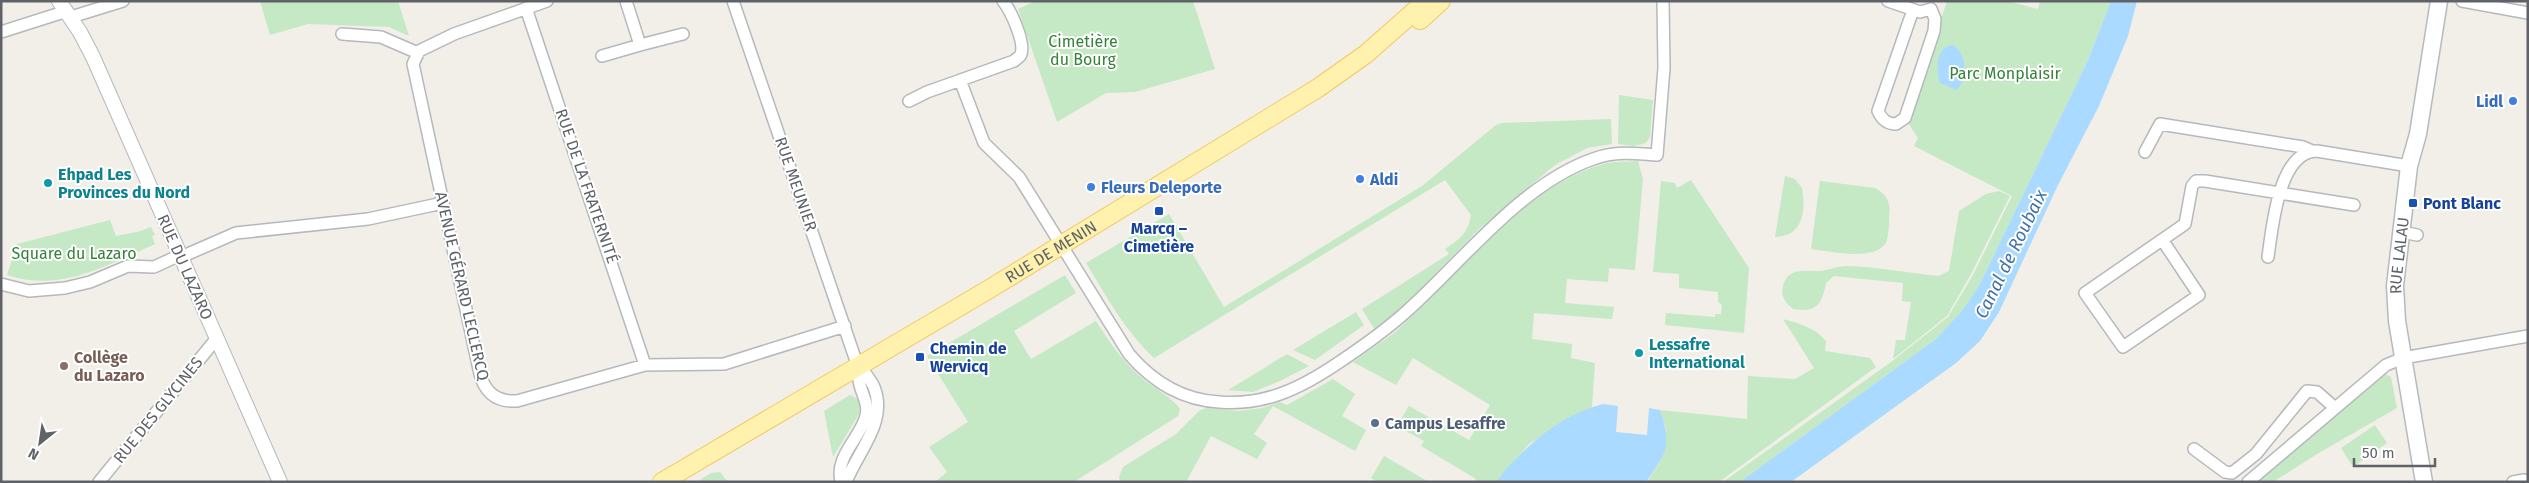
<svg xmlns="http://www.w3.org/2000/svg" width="2529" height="483" font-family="'Fira Sans',sans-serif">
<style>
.green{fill:#c5e8c5}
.water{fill:#aadaff}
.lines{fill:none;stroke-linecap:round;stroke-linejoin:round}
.minor-casing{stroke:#b5b8bc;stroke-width:14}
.tertiary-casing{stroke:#b5b8bc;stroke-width:16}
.secondary-casing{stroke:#b6babf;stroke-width:19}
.primary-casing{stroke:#f2c960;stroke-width:20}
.minor{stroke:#fff;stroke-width:11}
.tertiary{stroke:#fff;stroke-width:14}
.secondary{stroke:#fff;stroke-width:16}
.primary{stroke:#fff2af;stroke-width:18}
.shop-dot{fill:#3f7fe0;stroke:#fff;stroke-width:2}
.culture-dot{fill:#0f9aa8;stroke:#fff;stroke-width:2}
.transit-dot{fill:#1a4fb4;stroke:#fff;stroke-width:2}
.education-dot{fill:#8d6e63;stroke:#fff;stroke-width:2}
.service-dot{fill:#5c6f8a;stroke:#fff;stroke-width:2}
.labels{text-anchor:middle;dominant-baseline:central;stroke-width:4;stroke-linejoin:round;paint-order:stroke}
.park-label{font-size:16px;fill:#348238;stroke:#fff}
.shop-label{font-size:16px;font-weight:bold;fill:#366cbe;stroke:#fff;text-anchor:start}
.culture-label{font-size:16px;font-weight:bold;fill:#0d838f;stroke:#fff;text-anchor:start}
.street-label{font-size:16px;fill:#5f6368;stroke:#fff}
.transit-label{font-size:16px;font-weight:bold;fill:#164399;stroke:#fff;text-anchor:start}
.education-label{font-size:16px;font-weight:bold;fill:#785e54;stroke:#fff;text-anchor:start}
.service-label{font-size:16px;font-weight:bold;fill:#4e5e75;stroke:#fff;text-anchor:start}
.water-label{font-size:18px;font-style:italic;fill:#4174aa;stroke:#fff}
</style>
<rect width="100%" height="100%" fill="#f1efe8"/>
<path class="green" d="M260,1H398L409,36L389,27L308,24L270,35Z
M1035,1H1193L1215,69L1135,92L1106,93L1057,122L1018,9Z
M1947,1H2007L2038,9L2040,1H2111L2088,60L1980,284L1964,310L1936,339L1740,482H1723L1891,362L1948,317L1973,275L2012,196L1914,146L1918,138L1908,123Z
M1619,95L1653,100L1650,137L1646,143L1634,146L1618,144Z
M1611,119L1612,144L1587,148L1555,165L1479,229L1408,302L1375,330L1362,309L1449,254L1445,249C1460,239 1468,233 1471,215L1445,180L1154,358C1125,331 1107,297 1086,263L1169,214L1224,307L1422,186L1496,125L1502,123Z
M1638,161L1643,179L1635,270L1609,268L1608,282L1567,279L1565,303L1614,307L1612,319L1534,313L1532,339L1572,344L1571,358L1595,363L1592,407L1530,443L1496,482H1474L1476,479L1421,446L1424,441L1397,426L1409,406L1469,440L1490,405L1413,358L1396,385L1353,362C1366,352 1381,343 1394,333C1457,277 1519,189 1603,164C1614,161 1627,162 1638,161Z
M1785,176L1795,179L1802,188C1806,212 1803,236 1775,237Z
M1691,180L1749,268L1744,333L1665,325L1666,313L1715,317V314H1721L1722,305L1718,302V292L1679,288V274L1653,272L1661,181L1675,183L1677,188Z
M1820,181L1875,188C1887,195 1891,202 1889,216C1889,223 1889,233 1887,240C1879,263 1830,251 1811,249Z
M1999,191L2010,196L1971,274L1947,316L1893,359L1896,340H1905L1911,302L1902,301L1903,283L1834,276L1826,283C1822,304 1817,313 1793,309C1786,303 1780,296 1783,286C1788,266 1806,272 1821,271C1829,270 1838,266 1847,266C1877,267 1908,273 1938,276L1949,271L1959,211L1986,194Z
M110,220L116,236L137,232L151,227L155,235L152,236L155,244C107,265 60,293 7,275L17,244Z
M1065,275L1076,293L1014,331L1031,359L1096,321C1110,343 1123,362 1143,379C1155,389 1171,396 1180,409L1178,416L1074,482H935L947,472L929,447L968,422L927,356Z
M1356,312L1364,325L1315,360L1293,350Z
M1783,319C1800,324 1814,327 1826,341L1825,351L1870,358L1876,367L1719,482H1647L1660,462L1666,430L1660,410L1747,419L1748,376L1795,379L1814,368Z
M1287,354L1309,366L1280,381L1253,392L1228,390Z
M2385,374L2391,377L2397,408L2317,454L2273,482H2256L2376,377Z
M1333,379L1355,394L1342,416L1366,430L1355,451L1273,406L1254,434L1267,443L1257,459L1211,436L1186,482H1120L1119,477L1123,467L1176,434L1199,411L1206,408L1239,411L1262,408L1280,402L1287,405Z
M850,395L858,399L860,407L859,414L833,457L824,411Z
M2375,425L2387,443L2353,467L2341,448Z
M1384,456L1429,482H1377L1371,478Z
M720,472L728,482H697L711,473Z"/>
<path class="water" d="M2111,1H2137L2128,36L2099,106L2059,183L1999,312L1980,341L1956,363L1791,482H1740L1936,339L1963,310L1980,284L2088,60Z
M1953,45C1967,53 1969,81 1956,90L1940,83C1936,71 1935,46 1953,45Z
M1603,404L1618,406L1616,432L1647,435L1649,408L1660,410C1672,446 1667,452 1646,482H1496C1523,447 1560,415 1603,404Z"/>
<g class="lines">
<defs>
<path id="minor" d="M547,1L454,34L419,51L413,64L480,374C485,393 497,402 517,401L645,365L724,364L845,326
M733,1L855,358C860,369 869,376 874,387C888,422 858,451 846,482
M1888,1L1920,12L1931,9
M2462,1L2528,13
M526,8L645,365
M1913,10L1878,111C1882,120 1887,124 1896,124L1905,118L1934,31L1935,19L1931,9
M71,17L123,1
M1,32L67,11
M342,34L381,37L418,53
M640,45L683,34
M602,56L640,45L626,1
M960,80L984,143L1019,177L1129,354C1152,381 1182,400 1219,402C1265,406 1301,388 1338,363C1362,347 1386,330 1407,311C1464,260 1520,185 1593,159C1614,151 1635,153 1657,155L1664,68L1663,1
M909,101L927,92L1014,61L1020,56C1027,45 1011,11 1003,1
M2145,152L2160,124L2303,147L2312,151
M2402,232L2417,235
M2163,241L2199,295L2123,347L2085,293L2185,224L2192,186L2196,181H2205L2354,205
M181,257L236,233L368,219L443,203
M2268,257C2272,230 2278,151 2317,151L2409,166
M1,284L29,291L65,288L90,282L128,266L154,267L180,255
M2194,449L2225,472L2232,473L2256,454L2307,391L2317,392L2334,407
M99,482L217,338
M841,482C835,457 858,440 865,419C870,406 863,397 860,385C858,379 859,372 859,366
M2248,482L2386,365L2403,358L2528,336
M2513,482L2524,480"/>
<path id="tertiary" d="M59,1L80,32L93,57L280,482"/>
<g id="secondary">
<path id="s1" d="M2424,482L2397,321L2395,286L2409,166L2418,134L2439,1"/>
</g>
<g id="primary">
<path d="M1420,20L1441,1"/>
<path id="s2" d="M662,482L986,291L1318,88L1366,54L1426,1"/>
</g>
</defs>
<use href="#minor" class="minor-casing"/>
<use href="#tertiary" class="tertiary-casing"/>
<use href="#secondary" class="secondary-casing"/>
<use href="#primary" class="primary-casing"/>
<use href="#minor" class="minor"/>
<use href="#tertiary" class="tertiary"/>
<use href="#secondary" class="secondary"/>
<use href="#primary" class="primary"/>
</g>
<g class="shop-dot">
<circle cx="2513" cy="101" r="5"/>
<circle cx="1360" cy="179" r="5"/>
<circle cx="1091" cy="187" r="5"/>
</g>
<g class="culture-dot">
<circle cx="48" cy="183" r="5"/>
<circle cx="1639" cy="353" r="5"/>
</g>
<g class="transit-dot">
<rect x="2408" y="198" width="10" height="10" rx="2.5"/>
<rect x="1154" y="206" width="10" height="10" rx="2.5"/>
<rect x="915" y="352" width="10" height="10" rx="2.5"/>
</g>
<circle class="education-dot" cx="64" cy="366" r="5"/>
<circle class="service-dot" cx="1375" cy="423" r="5"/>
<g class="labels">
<g class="park-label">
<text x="1083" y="41">Cimetière<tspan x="1083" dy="18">du Bourg</tspan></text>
<text x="2005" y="73">Parc Monplaisir</text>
<text x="74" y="253">Square du Lazaro</text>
</g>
<g class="shop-label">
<text x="2503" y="101" text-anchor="end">Lidl</text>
<text x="1370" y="179">Aldi</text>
<text x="1101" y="187">Fleurs Deleporte</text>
</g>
<g class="culture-label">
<text x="58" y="174">Ehpad Les<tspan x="58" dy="18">Provinces du Nord</tspan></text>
<text x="1649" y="344">Lessafre<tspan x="1649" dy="18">International</tspan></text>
</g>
<g class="street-label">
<text transform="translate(796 184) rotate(71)">RUE MEUNIER</text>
<text transform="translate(587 186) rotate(71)">RUE DE LA FRATERNITÉ</text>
<text stroke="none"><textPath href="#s2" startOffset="452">RUE DE MENIN</textPath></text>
<text stroke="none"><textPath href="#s1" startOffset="229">RUE LALAU</textPath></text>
<text transform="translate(185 267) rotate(66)">RUE DU LAZARO</text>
<text transform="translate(462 286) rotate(77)">AVENUE GÉRARD LECLERCQ</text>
<text transform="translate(158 410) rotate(-51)">RUE DES GLYCINES</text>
</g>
<g class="transit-label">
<text x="2423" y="203">Pont Blanc</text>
<text x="1159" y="228" text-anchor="middle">Marcq –<tspan x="1159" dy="18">Cimetière</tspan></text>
<text x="930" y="348">Chemin de<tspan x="930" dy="18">Wervicq</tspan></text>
</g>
<g class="education-label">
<text x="74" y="357">Collège<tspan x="74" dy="18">du Lazaro</tspan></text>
</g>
<g class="service-label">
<text x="1385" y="423">Campus Lesaffre</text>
</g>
<g class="water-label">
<text transform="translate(2011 254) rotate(-64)">Canal de Roubaix</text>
</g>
</g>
<rect width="2529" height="483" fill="none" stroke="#5f6368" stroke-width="5"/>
<g transform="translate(40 443) rotate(210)" stroke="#ffffff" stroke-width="4" paint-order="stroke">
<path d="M0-4L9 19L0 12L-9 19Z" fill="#5f6368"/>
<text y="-8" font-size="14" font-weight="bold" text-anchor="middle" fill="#5f6368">N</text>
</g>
<path d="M2354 458v8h81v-8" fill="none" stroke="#5f6368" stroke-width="2.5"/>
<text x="2362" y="458" font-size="15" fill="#5f6368" stroke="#ffffff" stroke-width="4" paint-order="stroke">50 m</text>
</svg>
